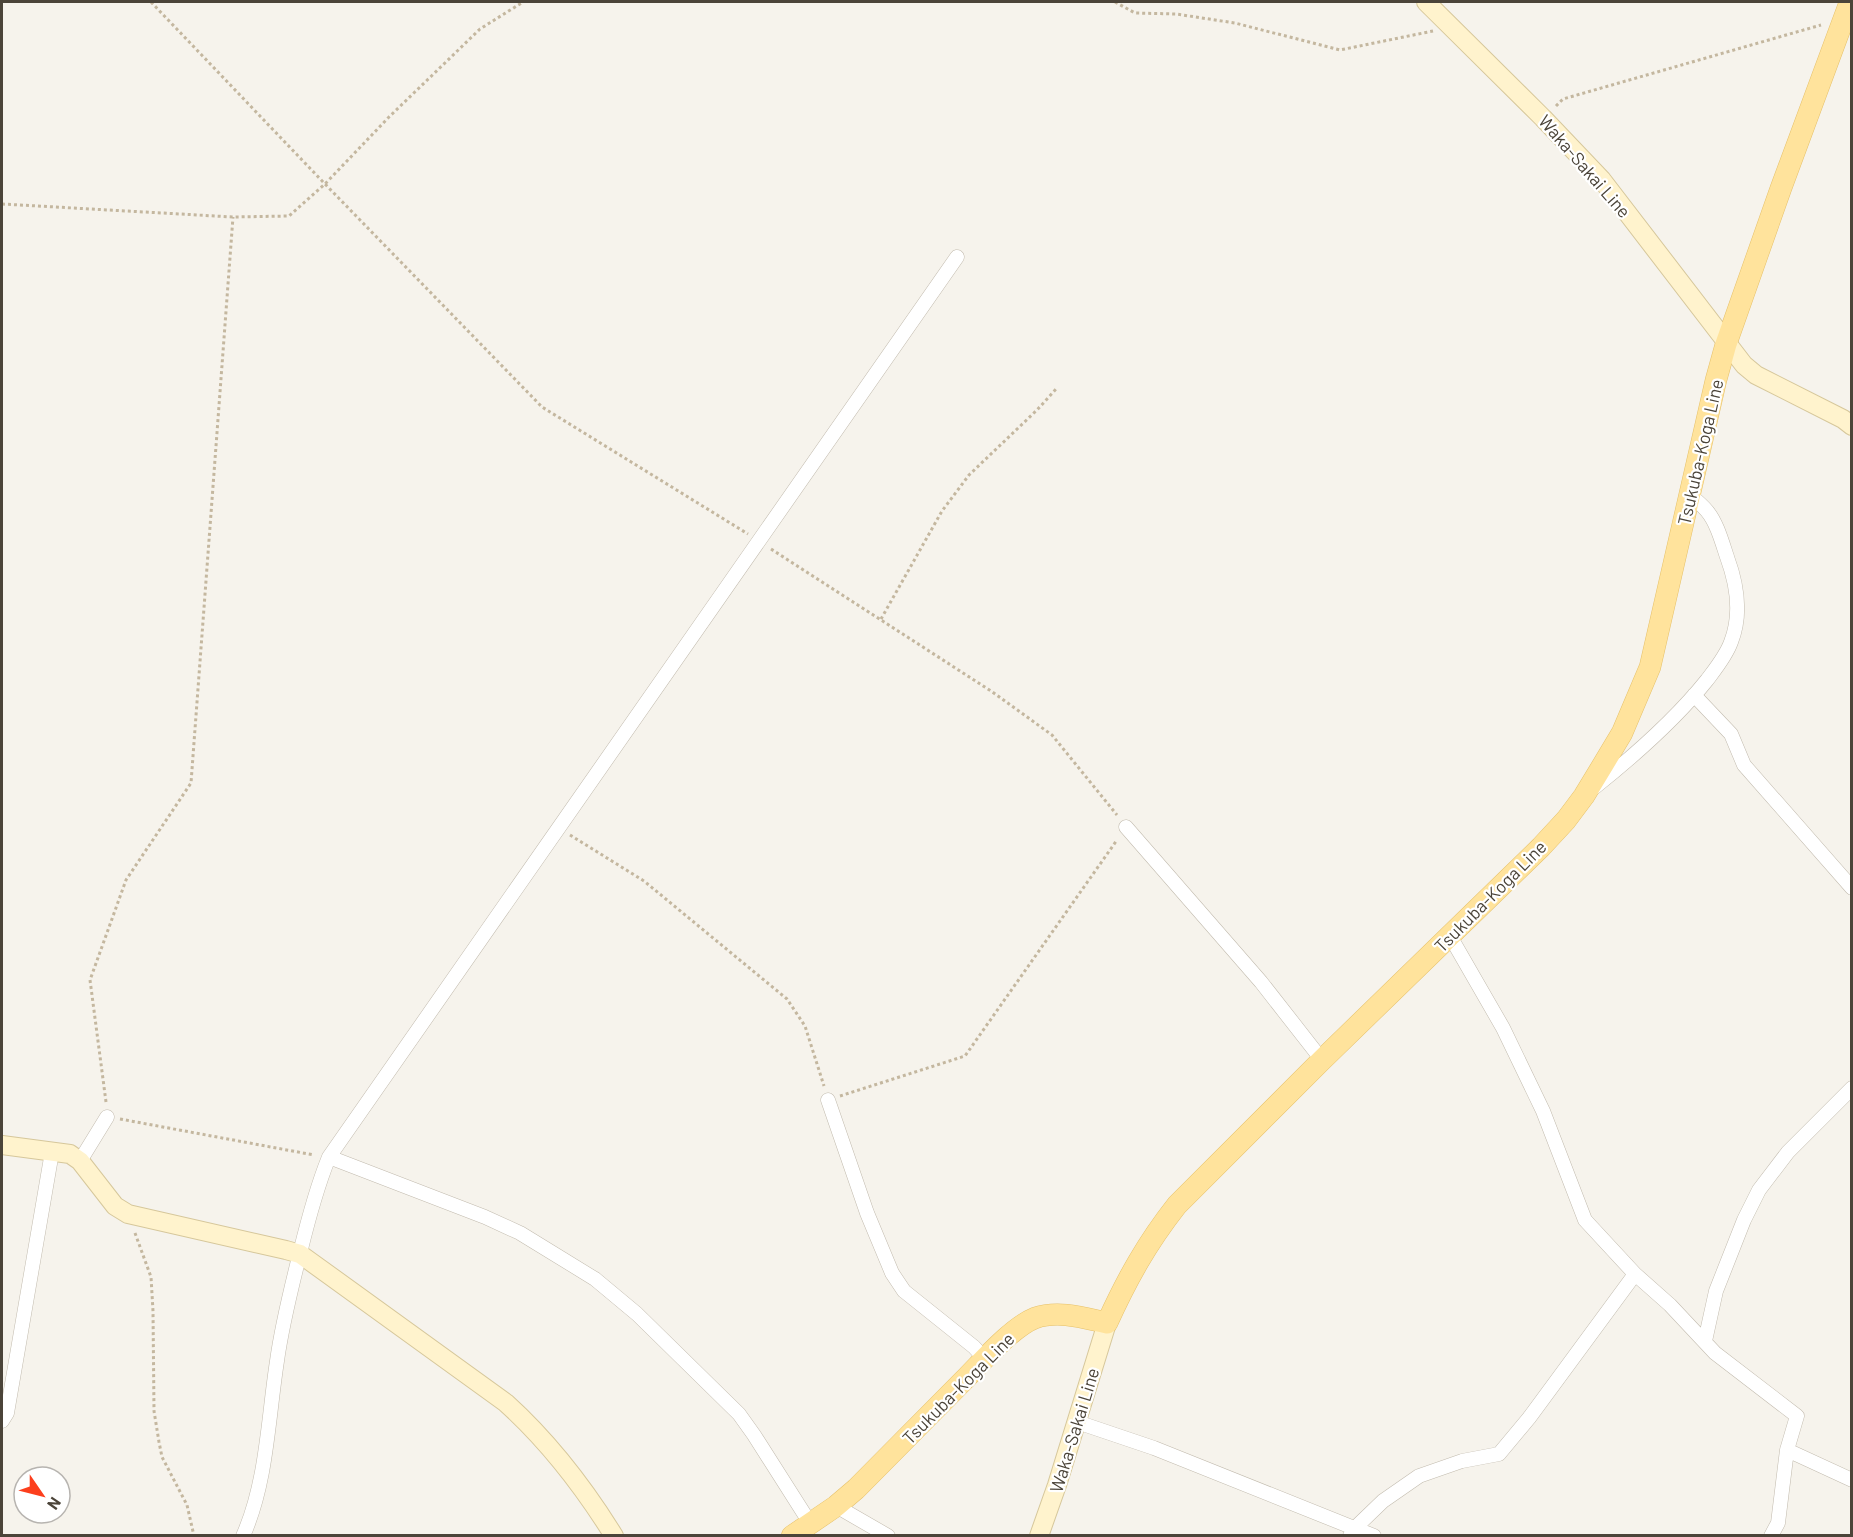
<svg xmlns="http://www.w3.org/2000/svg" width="1853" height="1537" font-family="Barlow,sans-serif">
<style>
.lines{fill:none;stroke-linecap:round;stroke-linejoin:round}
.street-casing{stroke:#c2bbae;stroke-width:15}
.secondary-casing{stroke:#d6c79b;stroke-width:20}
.primary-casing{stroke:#e6c16a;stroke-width:22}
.path{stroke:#c4b79f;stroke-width:3;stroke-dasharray:3 3;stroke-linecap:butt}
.street{stroke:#fff;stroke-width:14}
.secondary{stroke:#fff3cd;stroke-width:18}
.primary{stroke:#ffe39c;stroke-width:21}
.labels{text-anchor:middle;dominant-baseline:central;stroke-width:4.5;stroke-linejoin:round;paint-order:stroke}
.street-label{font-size:18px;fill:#4b4439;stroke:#fff}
</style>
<rect width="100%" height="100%" fill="#f6f3ec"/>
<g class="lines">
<defs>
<path id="street" d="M1694,695L1731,734L1744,765L1852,888
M1595,787C1635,755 1675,720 1707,680C1716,668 1726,656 1731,642C1742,614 1737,584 1727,557C1722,542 1717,523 1707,511C1702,505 1696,500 1690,495
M1126,827L1261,982L1322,1060
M1450,936L1503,1028L1543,1111L1585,1220L1635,1274
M828,1100L867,1213L892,1273L904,1291L974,1347L985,1359
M329,1157L485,1217L520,1233L595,1279L637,1314L739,1414L754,1435L810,1523
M80,1161L107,1117
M1705,1341L1716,1291L1744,1220L1759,1190L1788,1152L1852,1088
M2,1421L7,1413L52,1152
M1077,1422L1154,1448L1374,1536
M836,1506L888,1536
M243,1536C267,1482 268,1419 277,1361C282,1324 291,1289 300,1253C308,1220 316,1189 329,1157L957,257
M1350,1536L1355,1528L1383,1501L1419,1476L1462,1461L1499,1454L1529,1418L1635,1274L1670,1305L1715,1353L1797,1416L1787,1450L1852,1480
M1771,1536L1778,1523L1787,1450"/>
<path id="secondary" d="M1426,2L1543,118L1602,180L1744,365L1756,375L1843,419L1852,426
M2,1145L70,1154L80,1161L115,1206L128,1214L286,1250L300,1254L506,1403C549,1442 583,1486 614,1536
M1039,1536L1057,1485L1107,1323"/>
<path id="primary" d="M792,1536L836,1506L856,1489C892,1453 927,1417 963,1381C981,1363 1012,1327 1035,1318C1059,1310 1084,1318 1107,1323C1127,1279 1147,1243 1177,1205L1322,1060L1541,847L1566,820L1584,796L1604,763L1622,733L1650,667L1716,380L1726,344L1781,188L1850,2"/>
</defs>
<use href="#street" class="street-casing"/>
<use href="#secondary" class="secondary-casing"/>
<use href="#primary" class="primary-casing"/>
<path class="path" d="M151,2L325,184L542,407L748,534
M1115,2L1135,13L1176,14L1235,23L1340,50L1433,31
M1556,106L1563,99L1821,25
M2,204L233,217L289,216L325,184L389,117L480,29L523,2
M771,549L991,691L1052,735L1117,815
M881,619L942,511L969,475L1037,410L1057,388
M570,835L644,881L787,999L805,1026L824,1086
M840,1096L965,1056L1117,840
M106,1102L90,980L126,880L191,783L233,217
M120,1119L314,1155
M135,1233L151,1277L153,1311L154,1411L159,1442L162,1457L187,1505L194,1536"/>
<use href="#street" class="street"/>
<use href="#secondary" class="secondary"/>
<use href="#primary" class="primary"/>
</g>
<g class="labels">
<g class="street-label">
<text transform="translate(1585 166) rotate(49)">Waka-Sakai Line</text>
<text transform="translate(1700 452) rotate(-77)">Tsukuba-Koga Line</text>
<text transform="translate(1490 896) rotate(-45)">Tsukuba-Koga Line</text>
<text transform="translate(958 1388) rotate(-45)">Tsukuba-Koga Line</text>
<text transform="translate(1074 1430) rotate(-73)">Waka-Sakai Line</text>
</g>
</g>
<rect width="1853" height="1537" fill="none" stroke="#4b4439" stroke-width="6"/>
<g transform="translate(42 1495) rotate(125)"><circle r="28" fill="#ffffff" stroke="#b7b4b0" stroke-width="1.5"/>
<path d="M0-4.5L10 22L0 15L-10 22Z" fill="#fc3f1d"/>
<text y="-9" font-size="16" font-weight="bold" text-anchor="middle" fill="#4b4439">N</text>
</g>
</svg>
